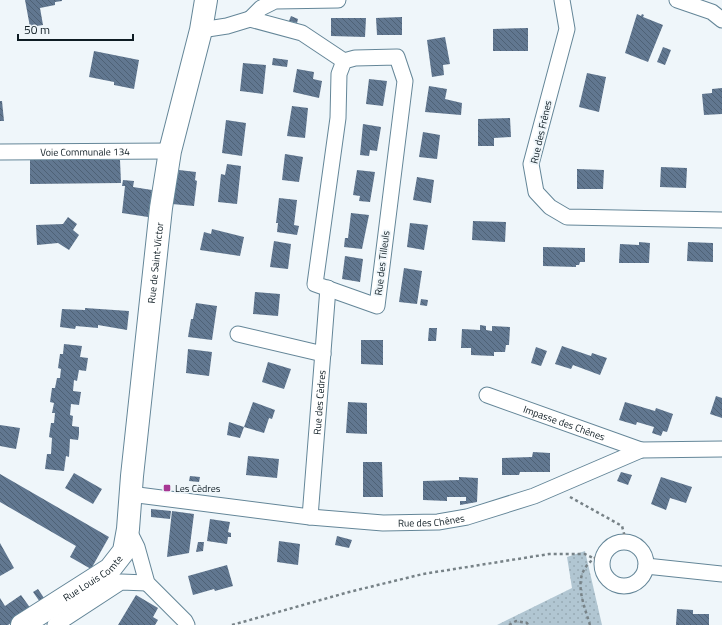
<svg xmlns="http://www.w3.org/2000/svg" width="722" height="625" font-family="'Titillium Web',sans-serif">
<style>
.green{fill:url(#green-dots)}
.building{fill:url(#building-back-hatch)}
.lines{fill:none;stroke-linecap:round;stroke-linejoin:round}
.street-casing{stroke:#648698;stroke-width:17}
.secondary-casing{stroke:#648698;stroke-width:24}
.path{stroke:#778287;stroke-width:2.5;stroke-dasharray:3 3;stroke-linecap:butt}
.street{stroke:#fff;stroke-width:15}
.secondary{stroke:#fff;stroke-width:22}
.poi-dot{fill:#a73793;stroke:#eff6fa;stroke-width:1.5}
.labels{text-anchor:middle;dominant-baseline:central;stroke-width:3.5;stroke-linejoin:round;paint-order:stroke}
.street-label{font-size:10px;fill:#0e1c23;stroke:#eff6fa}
.poi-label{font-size:10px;fill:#0e1c23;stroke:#eff6fa;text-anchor:start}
</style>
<defs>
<pattern id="green-dots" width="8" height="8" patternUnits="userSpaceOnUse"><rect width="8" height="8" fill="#b1c6d2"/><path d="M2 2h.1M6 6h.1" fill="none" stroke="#97aab4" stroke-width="1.8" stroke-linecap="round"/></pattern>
<pattern id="building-back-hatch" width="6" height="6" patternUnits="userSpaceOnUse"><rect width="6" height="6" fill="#617790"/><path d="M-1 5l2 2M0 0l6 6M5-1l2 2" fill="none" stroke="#4e6175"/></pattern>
</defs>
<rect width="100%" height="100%" fill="#eff6fa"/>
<path class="green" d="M585,551L602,625H497L572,588L567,557Z"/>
<path class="building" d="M25,0H62V1L55,2V5L40,8L43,25L30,27Z
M637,14L641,16L642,14L644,15L643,17L663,25L648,62L625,53Z
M291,16L298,19L297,23L289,21Z
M402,17V35H377L376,18Z
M331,18H366L365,37L331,36Z
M528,28V51H493V29Z
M445,37L450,64L443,65L444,75L432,77L427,40Z
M663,47L671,50L665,65L657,62Z
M94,51L139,60L134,89L114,85V82L89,77Z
M273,58L288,60L287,67L272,65Z
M243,63L266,65L263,94L240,91Z
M297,69L314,72L313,79L322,81L319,98L293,92Z
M587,73L606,77L599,112L579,107Z
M369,79L387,81L383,106L366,104Z
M429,86L447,89L445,99L462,103L461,115L425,112Z
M722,88V114L704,115L702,94L712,93V89Z
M0,101H2L4,121H0Z
M292,106L308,108L305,138L287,136Z
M510,118L511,137L494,138V146H478V119Z
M226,120L246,123L242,156L222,153Z
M363,124L381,127L377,151L370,150L369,156L360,155Z
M423,132L440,135L437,159L419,157Z
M285,154L303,157L299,182L282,180Z
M30,160H120L121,183L30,184Z
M227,164L241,166L237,204L218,202L221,174L225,175Z
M661,167L687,168L686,188L660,187Z
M577,169L604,170L603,189H577Z
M179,170L196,172L195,180L197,181L194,206L172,204Z
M357,170L375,172L370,202L359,201L360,196L353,195Z
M417,177L434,180L431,203L413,200Z
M123,180L134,181L133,187L152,190L148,217L122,213L125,186H122Z
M279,198L297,200L294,225L299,226L297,235L277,232L278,223H276Z
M351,213L369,215L362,249L344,247L345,238H348Z
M68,217L77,224L73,230L79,235L69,250L58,243L37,245L36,225L63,224Z
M473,221L506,222L505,242L472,240Z
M410,223L428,225L424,250L407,247Z
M212,229L244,237L240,256L200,250L204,232L211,234Z
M274,241L291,244L288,269L270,267Z
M639,242L650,243L649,263H619L620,244L639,245Z
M688,242L713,243V262L687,261Z
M543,247L585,248V262H580L579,265H576V267L543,266Z
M345,256L363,259L360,282L342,279Z
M404,268L422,271L417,304L399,302Z
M255,292L280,294L278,316L253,314Z
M421,299L428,300L427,306L420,305Z
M196,303L217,306L212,340L188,337L191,319H193Z
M85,308L129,311L127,330L98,325V328L76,326L75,329L60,327L62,309L85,310Z
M480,325L486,326V330L492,331V326L510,327L509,345H506L505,352H494V356L471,355V348H461L462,329L480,330Z
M429,328H437L436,341H428Z
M361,340H383V365L361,364Z
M64,344L82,346L80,357L88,358L86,371L79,370L77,381L74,380L73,391L81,392L79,405L71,404L70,415L73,416L72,426L79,427V434L78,440L70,439L69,457L66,456L64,471L45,469L47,454H51L52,438L49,437L51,423H54L55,413H52L54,403L50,402L52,388H55L57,378H60L61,369L58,368L60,354H63Z
M562,346L591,356L592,353L607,358L600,375L573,365L571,369L555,364Z
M536,347L547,351L541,366L531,363Z
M188,349L212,352L209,376L186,373Z
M268,362L291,369L284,389L262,382Z
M716,396L722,398V418L710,414Z
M253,402L275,410L272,419L269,418L264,433L244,427Z
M348,402L367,403V434L346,433Z
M625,402L655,411L656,408L673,414L667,432L663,431L661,436L652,433L654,427L637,422L636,425L619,420Z
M229,422L244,427L240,438L227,435Z
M0,425L20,428L16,449L0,446Z
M533,452L550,453V472H520L519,475H502V458L532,457Z
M248,456L279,459L277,478L246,475Z
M363,462H382L383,497H363Z
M621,472L632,475L628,485L617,481Z
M74,473L102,489L93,504L65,488Z
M0,474L109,537L91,569L70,557L76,546L0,502Z
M190,476L200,477L199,482L189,481Z
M459,477L478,478L477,502L460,505V501H466V497H447V501L423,500V481L459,480Z
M661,477L692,487L686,503L670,498L666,510L651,504Z
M151,509L171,511L170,519L151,517Z
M172,511L194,514L189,553L167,557Z
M210,519L230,522L228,532L231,533V537H228L227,544L207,541Z
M337,536L352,540L349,548L335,545Z
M279,541L300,544L298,565L277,562Z
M198,542H204L203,551L196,552Z
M0,543L14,568L0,576Z
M227,565L233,586L215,591L214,589L193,595L188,576Z
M38,589L44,598L40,602L33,592Z
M21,595L31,609L8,625H0V598L5,606Z
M136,595L158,608L153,617L158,620L155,625H118Z
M677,609L693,610V614H709V625H676Z"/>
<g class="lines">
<defs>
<g id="street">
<path d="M562,0L567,29L531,164L536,192L550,207L567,217L722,220"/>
<path d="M677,0L712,12L722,20"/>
<path d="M250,19L261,8L275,1L338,0"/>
<path d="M201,30L227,26L250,19L302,33L344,61"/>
<path d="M397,57L405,81L377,306L315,284L338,118L339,74L344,61L355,58Z"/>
<path id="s1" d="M0,152L170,151"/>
<path d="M238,334L323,354"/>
<path id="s2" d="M487,395L641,450"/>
<path id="s3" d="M130,494L310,517L383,523L438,522L467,517L534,496L641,450L722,449"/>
<path id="s4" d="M310,517L328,288"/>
<path d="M128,529L137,547L147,583L185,621L187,625"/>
<circle cx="624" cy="564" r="22"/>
<path d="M646,566L722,574"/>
<path d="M55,625L121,582L147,583"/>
</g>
<g id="secondary">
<path id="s5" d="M22,625L110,569L124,551L128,529L132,476L161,208L170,151L201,30L206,0"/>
</g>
</defs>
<use href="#street" class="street-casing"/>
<use href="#secondary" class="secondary-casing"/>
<path class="path" d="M570,497L622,526L626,541
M232,625L349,592L423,574L549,554H585L593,558
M509,625L516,621L527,623L528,625
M590,625C581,596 569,569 604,553"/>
<use href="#street" class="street"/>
<use href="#secondary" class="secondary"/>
</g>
<rect class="poi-dot" x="163" y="484" width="8" height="8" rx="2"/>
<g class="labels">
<g class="street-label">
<text transform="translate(541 132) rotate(-77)">Rue des Frênes</text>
<text stroke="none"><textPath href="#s1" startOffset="85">Voie Communale 134</textPath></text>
<text stroke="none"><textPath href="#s5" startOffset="417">Rue de Saint-Victor</textPath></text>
<text transform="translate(382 263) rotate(-83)">Rue des Tilleuls</text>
<text stroke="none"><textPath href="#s4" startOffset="115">Rue des Cèdres</textPath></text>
<text stroke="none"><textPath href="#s2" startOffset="82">Impasse des Chênes</textPath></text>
<text stroke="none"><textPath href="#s3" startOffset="303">Rue des Chênes</textPath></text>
<text stroke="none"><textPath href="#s5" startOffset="85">Rue Louis Comte</textPath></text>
</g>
<g class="poi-label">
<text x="175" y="488">Les Cèdres</text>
</g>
</g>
<path d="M18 34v6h115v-6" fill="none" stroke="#0e1c23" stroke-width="2"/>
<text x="24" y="34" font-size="12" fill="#0e1c23" stroke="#eff6fa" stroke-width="3" paint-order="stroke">50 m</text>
</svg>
